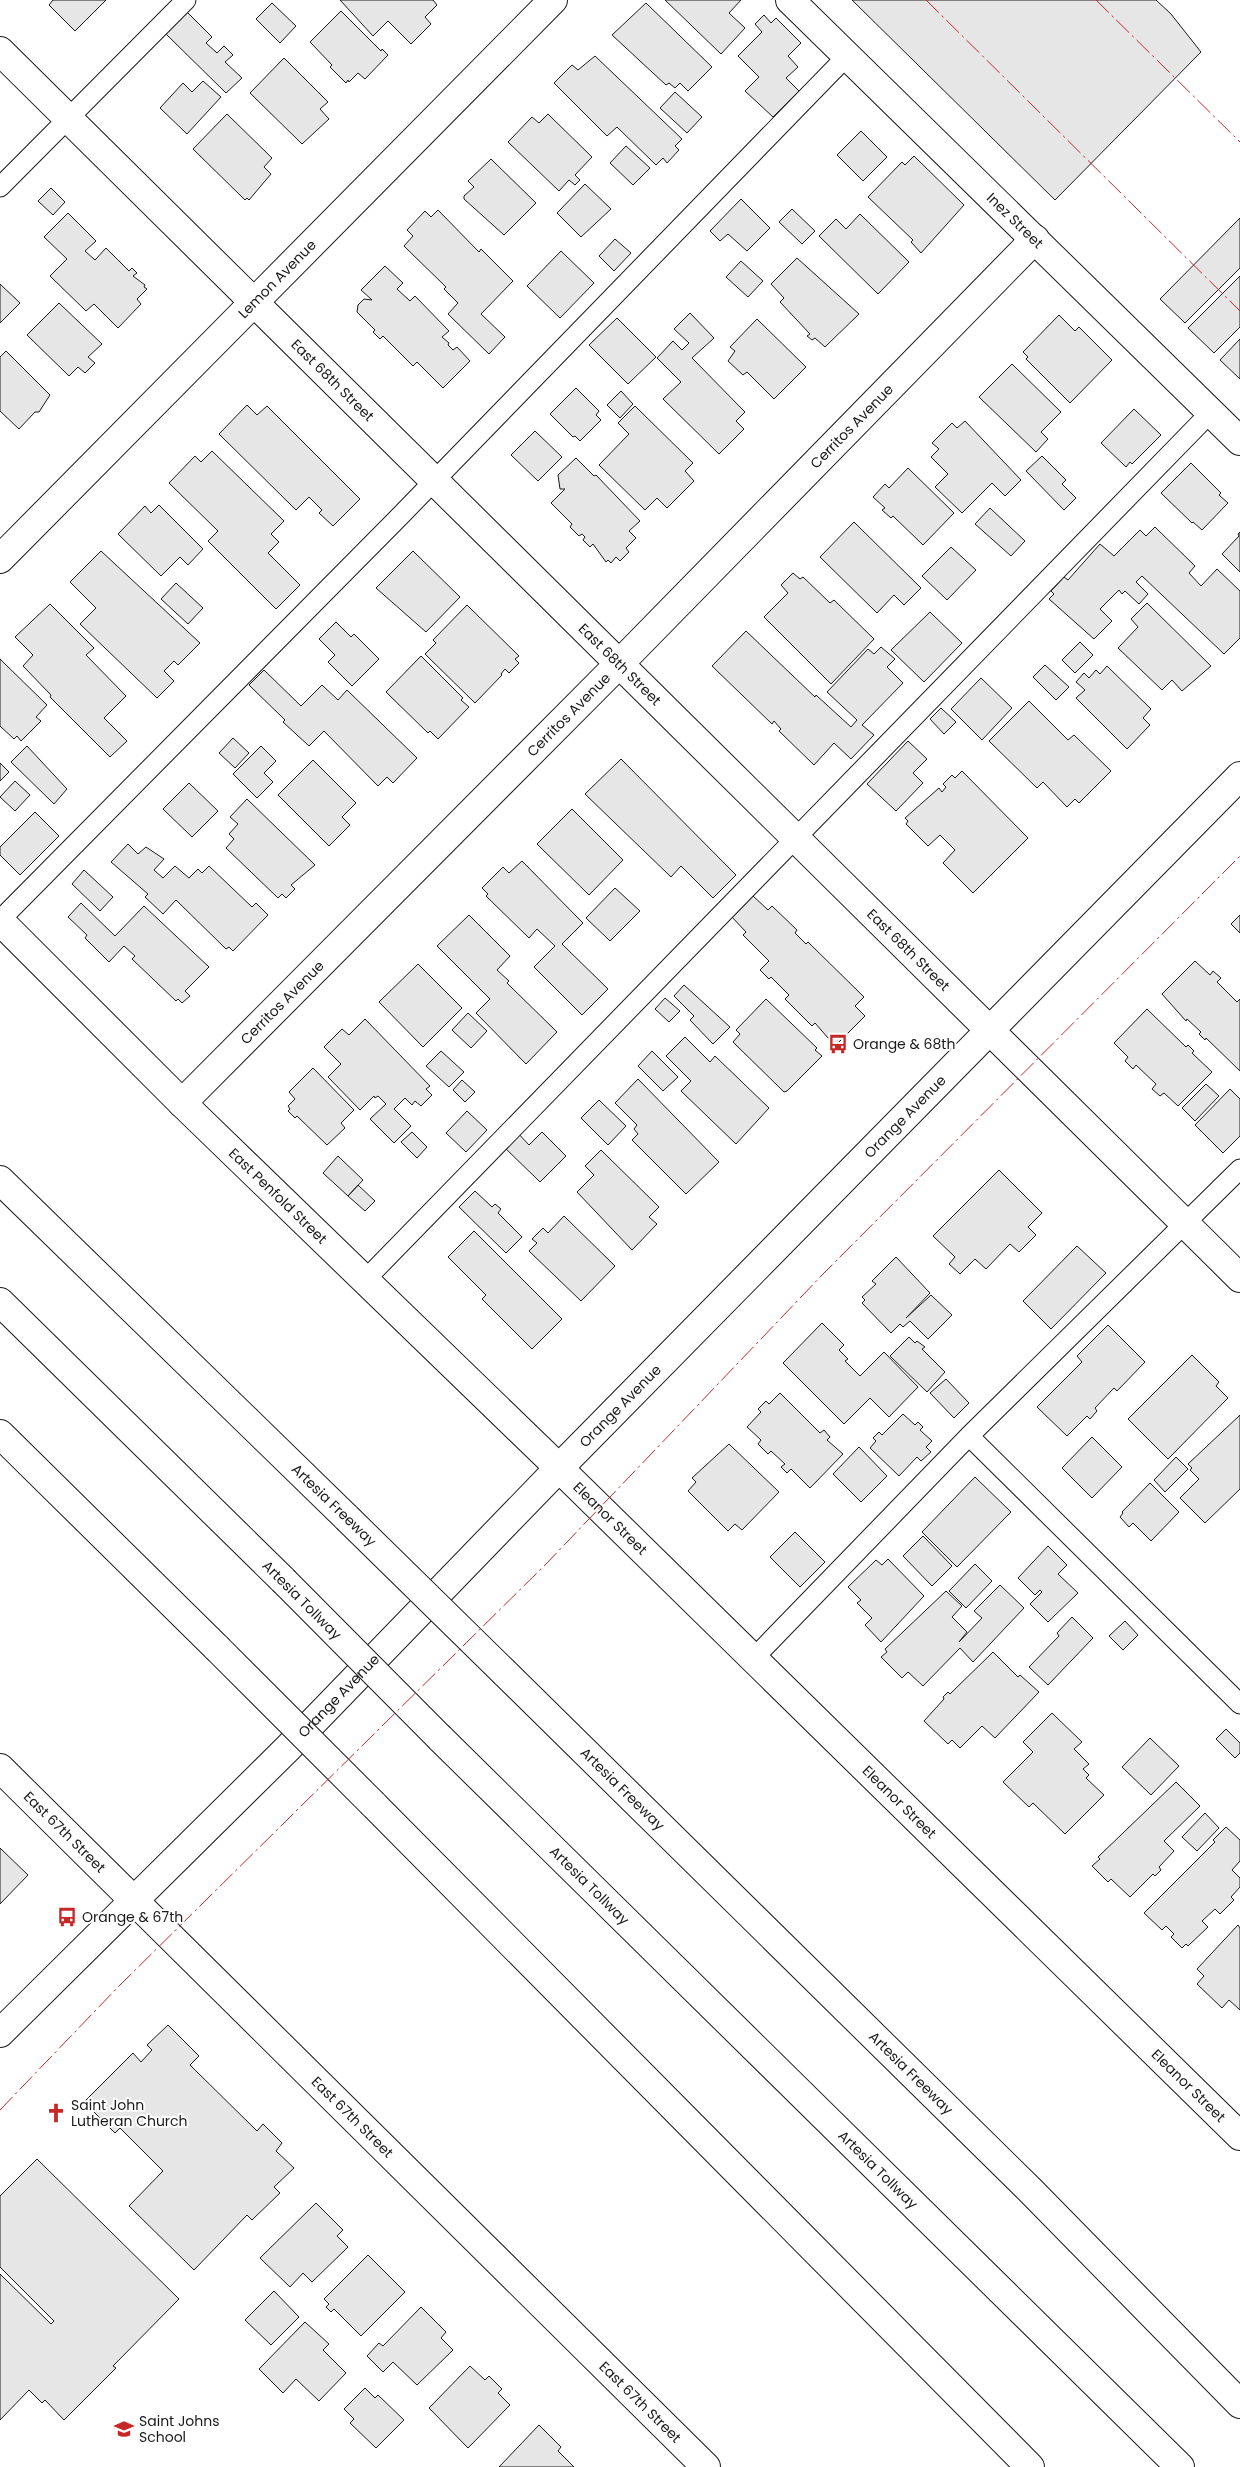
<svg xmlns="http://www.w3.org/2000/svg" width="1240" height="2467" font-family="Poppins,sans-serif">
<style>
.building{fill:#e6e6e6;stroke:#1a1a1a}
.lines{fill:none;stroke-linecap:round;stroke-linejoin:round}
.service-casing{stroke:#1a1a1a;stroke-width:21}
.minor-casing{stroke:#1a1a1a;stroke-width:30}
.tertiary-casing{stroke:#1a1a1a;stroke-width:30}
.motorway-casing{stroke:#1a1a1a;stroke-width:30}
.service{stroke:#fff;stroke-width:19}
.minor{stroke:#fff;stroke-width:28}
.tertiary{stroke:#fff;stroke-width:28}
.motorway{stroke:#fff;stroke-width:28}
.motorway-bridge-casing{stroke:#1a1a1a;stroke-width:30;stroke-linecap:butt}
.motorway-bridge{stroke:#fff;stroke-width:28}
.power{stroke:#c62828;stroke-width:1;stroke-dasharray:18 4 2.5 4;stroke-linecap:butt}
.labels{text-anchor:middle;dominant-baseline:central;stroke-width:4;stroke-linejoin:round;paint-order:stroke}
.street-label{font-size:14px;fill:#1a1a1a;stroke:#fff}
.poi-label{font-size:14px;fill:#1a1a1a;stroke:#fff;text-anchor:start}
</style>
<rect width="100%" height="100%" fill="#fff"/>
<path class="building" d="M53,0H106L75,31L49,5Z
M340,0H433L437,5L425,17L431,24L411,44L388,21L373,36Z
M665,0H741L729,13L745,28L721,54Z
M852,0H1156L1171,14L1201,52L1055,200Z
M272,3L296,26L280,43L256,19Z
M646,3L712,67L688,91L680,83L675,88L669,83L666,85L612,35Z
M341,11L381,51L382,49L388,55L365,79L358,73L349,82L348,80L346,83L330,67L332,65L310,42Z
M187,12L212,37L206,43L217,53L224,46L233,55L225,62L242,78L226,93L166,34Z
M764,15L771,23L776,18L801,43L788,56L798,67L786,78L799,91L773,117L745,91L759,77L738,56L762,32L755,24Z
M595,56L682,139L675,146L679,150L667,163L663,158L656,165L617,127L607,136L554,83L572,65L578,70Z
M284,58L328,102L320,109L329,119L302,144L250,93Z
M203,81L221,97L187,134L160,108L183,83L192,92Z
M675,92L702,117L687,133L660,108Z
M227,114L272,158L264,167L271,174L249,200L247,198L245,200L193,149Z
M548,114L592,157L575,175L580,180L575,185L569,180L559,191L508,142L532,117L539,123Z
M861,131L887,157L863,181L837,155Z
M626,146L650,168L633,185L610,163Z
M914,156L964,205L921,253L911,242L913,240L868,197L902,162L905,165Z
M491,159L536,203L504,235L464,199V196L474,187L468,181Z
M585,184L611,209L581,237L557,213Z
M51,188L65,202L53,215L38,201Z
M741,199L770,228L747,251L728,234L720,241L710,231Z
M792,209L815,231L802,244L779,222Z
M438,210L479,252L481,249L513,281L481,314L505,337L489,354L448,314L458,303L444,289L446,287L404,246L413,236L407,230L425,211L431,217Z
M68,213L96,241L85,251L95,260L106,248L129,271L132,268L137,273L133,276L145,285L144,287L147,289L137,299L141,304L118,328L94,304L86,311L50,276L67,259L44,237Z
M860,214L909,262L878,294L819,236L836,219L846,229Z
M1240,218V268L1185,323L1160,299Z
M615,239L631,253L614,271L599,256Z
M561,251L594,283L560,318L527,286Z
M797,258L859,314L825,347L815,338L812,340L807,336L810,334L780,302L784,298L771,284Z
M741,261L763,281L748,297L726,277Z
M385,266L403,283L397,289L410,301L415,296L449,331L442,337L449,343L448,345L453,350L457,347L470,361L443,388L417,362L413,366L383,336L380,339L373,332L375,330L357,312L358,305L364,299L372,300L361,290Z
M1240,276V327L1214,353L1188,328Z
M0,284L20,303L0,323Z
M59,303L102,344L88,357L95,363L85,373L78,367L69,376L27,335Z
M690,313L714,338L692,358L745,412L736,421L744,429L719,454L663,399L681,382L657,358L673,341L682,350L689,343L674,329Z
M1059,315L1075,331L1079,327L1112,360L1070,403L1026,359L1028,357L1023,352Z
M617,318L656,357L628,384L589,345Z
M757,319L806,367L774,399L747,372L743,375L728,361L735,351L730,347Z
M1240,339V379L1220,360Z
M6,351L50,395L39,412H35L19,429L0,411V357Z
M1012,364L1061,412L1041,432L1048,439L1036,452L979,397Z
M576,388L599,411L596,415L601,420L580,441L575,436L573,437L550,414Z
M621,391L633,404L620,418L607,405Z
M247,405L257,415L267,406L360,499L333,526L319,513L322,510L309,497L296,510L219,434Z
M635,406L693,463L685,471L694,481L667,508L657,498L645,510L599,465L629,434L618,423Z
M1134,409L1161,435L1132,464L1130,462L1126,467L1101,443Z
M965,421L1021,480L1005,496L992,483L962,513L935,487L948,474L931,457L939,449L932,443L952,423L957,428Z
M535,431L562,457L538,481L511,455Z
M212,451L284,521L271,534L279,542L268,553L300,585L276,609L208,541L218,531L169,483L195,456L201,462Z
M1042,456L1066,480L1062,484L1076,498L1064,510L1026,471Z
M576,458L594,476L596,475L640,521L629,531L636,538L626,548L629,552L620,561L616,557L611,563L608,560L606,562L593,544L590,547L583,540L585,537L582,534L579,536L570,527L572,524L551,503L565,489H560L558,475Z
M1191,463L1221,493L1219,495L1228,503L1202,530L1193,522L1192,523L1161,493Z
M908,468L954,513L923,545L893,516L891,518L882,510L885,508L873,497L885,484L889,488Z
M159,505L203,549L188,565L180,557L161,576L118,534L145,506L151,513Z
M990,508L1025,541L1011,556L975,524Z
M854,522L921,588L904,605L894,595L877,613L820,557Z
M1155,527L1195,566L1189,573L1201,586L1217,569L1240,591V638L1224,654L1142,576L1136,582L1148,594L1139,604L1125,591L1122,594L1119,590L1100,609L1112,621L1094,639L1049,599L1054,594L1051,591L1064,577L1068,580L1100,544L1114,556L1140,530L1146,536Z
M1240,532V572L1222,554L1239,536L1238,534Z
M951,547L976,570L947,600L922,576Z
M101,551L200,643L178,665L174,661L164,671L174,681L157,698L80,624L96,608L70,582Z
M413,551L460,597L426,632L376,588Z
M793,573L800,579L803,577L830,603L834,600L874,639L831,684L764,617L788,593L781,585Z
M176,583L203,608L188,624L161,599Z
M1147,603L1211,666L1182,691L1172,680L1162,690L1118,648L1138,627L1131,619Z
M50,604L94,648L86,655L126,696L104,718L127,741L110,757L50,697L51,695L23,666L33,655L15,637Z
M467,605L519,656L515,659L519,663L509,673L505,669L501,674L502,675L475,703L425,654L436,643L433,640Z
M930,612L962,643L924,682L891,650Z
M336,622L351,637L354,634L379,659L352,686L328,662L335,655L319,639Z
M746,631L815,697L816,695L851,727L857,720L827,692L868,649L874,654L881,647L895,659L887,667L903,683L862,725L874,735L851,759L834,743L814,765L779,731L781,729L774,721L772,724L712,666Z
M1080,642L1093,655L1075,673L1062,660Z
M421,656L463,698L461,700L469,707L438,739L430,731L428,733L386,692Z
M0,659L47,705L36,717L41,721L21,741L17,736L14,739L0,726Z
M1045,665L1069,687L1056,700L1033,677Z
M1107,666L1151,709L1143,718L1150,725L1127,749L1076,698L1085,690L1076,682L1084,673L1089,678L1096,670L1100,674Z
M264,670L301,706L322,685L338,700L347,690L417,758L393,783L387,777L378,786L324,731L309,746L283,722L285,720L249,685Z
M981,678L1012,708L982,740L951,709Z
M1029,701L1068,740L1074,735L1111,771L1079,803L1075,799L1067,807L1043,782L1037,788L989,741Z
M941,708L956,722L944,734L930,719Z
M233,738L249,753L235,768L219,753Z
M908,741L927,759L913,773L923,783L896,811L867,784Z
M27,746L67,789L54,804L11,762Z
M261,746L276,761L264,773L273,782L257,798L233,774Z
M621,759L736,875L713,898L681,866L671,877L585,794Z
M313,760L356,803L342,817L350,825L329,846L278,795Z
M0,763L9,772L0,781Z
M962,771L1028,838L973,893L943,863L955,850L940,835L928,846L906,824L908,821L905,818L939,788L942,792L946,787L943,784L952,775L955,778Z
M15,781L30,795L15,811L0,797Z
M189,783L218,811L192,837L163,809Z
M247,799L315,865L291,885L295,889L286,898L282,894L278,898L226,848L234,839L229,834L238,824L230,817Z
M572,809L623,860L589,895L537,844Z
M35,812L59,836L20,875L0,855V847Z
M128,844L138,854L146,847L164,859L154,870L163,878L175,866L189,878L198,869L202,873L209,866L252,907L256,903L268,915L233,951L229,947L226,949L176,900L163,914L145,897L148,894L111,862Z
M522,861L583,923L562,944L608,989L582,1015L534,967L555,946L537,929L529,938L486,896L488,894L482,888L503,867L509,873Z
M84,870L113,897L100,911L72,884Z
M615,888L640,911L610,941L586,918Z
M752,895L768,910L772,906L797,930L795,933L806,944L808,942L864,997L855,1006L865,1016L835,1046L815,1023L812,1026L785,999L789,995L771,977L769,979L760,970L769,961L743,935L746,932L731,916Z
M81,903L115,936L144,906L209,967L185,991L190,996L182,1003L178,999L176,1001L132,959L135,956L124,946L109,962L85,938L87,935L68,917Z
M469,915L510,956L497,970L509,981L507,983L557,1032L526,1064L476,1013L490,999L437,946Z
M1240,915V933L1231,924Z
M1195,961L1210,975L1213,971L1221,978L1217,982L1237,1002L1240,999V1071L1206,1038L1205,1040L1199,1034L1201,1032L1187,1019L1186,1021L1162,994Z
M418,964L462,1008L423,1047L379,1002Z
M684,985L730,1027L713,1044L690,1020L694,1016L674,996Z
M665,998L680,1011L669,1022L655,1009Z
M766,999L817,1048L815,1050L822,1056L787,1091L784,1092L733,1042L740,1034L736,1030Z
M1147,1009L1186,1047L1188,1045L1194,1051L1192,1053L1212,1072L1178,1106L1164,1093L1160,1096L1152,1089L1156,1084L1136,1065L1133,1069L1125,1061L1128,1057L1114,1043Z
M468,1013L487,1031L471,1048L452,1030Z
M365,1019L430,1086L426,1089L432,1095L421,1106L415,1101L412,1105L405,1098L394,1109L411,1126L394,1143L370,1119L386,1104L378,1096L375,1098L374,1096L360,1110L328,1077L341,1064L324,1047L342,1029L349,1035Z
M685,1037L710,1062L715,1056L769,1108L736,1144L681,1091L691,1081L666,1056Z
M441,1051L464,1072L449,1087L426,1066Z
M652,1051L678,1077L663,1091L638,1066Z
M313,1068L354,1110L341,1123L345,1128L327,1145L297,1116L295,1118L288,1111L290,1109L288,1106L295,1099L289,1092Z
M638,1079L719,1162L686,1194L632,1140L638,1134L634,1129L637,1125L615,1103Z
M462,1080L475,1092L465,1102L453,1090Z
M1206,1084L1219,1096L1195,1121L1182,1108Z
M1230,1089L1240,1099V1136L1223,1153L1195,1125Z
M599,1100L626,1126L608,1145L581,1118Z
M467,1111L487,1130L466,1152L446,1133Z
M516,1131L529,1145L542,1132L566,1156L540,1182L502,1145Z
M412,1132L427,1147L417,1158L401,1142Z
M601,1150L659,1207L649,1217L657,1224L632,1250L577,1192L594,1175L585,1166Z
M338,1156L363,1180L348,1196L323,1173Z
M999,1170L1042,1213L1028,1227L1036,1235L1019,1252L1010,1244L986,1269L975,1259L960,1274L949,1264L955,1257L933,1236Z
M358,1185L375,1201L365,1211L348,1196Z
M475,1191L492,1207L495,1204L501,1209L498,1213L522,1237L506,1253L459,1207Z
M564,1216L615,1266L581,1301L529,1251L537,1243L532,1239L543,1228L548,1233Z
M474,1231L562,1319L532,1349L482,1299L486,1295L448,1257Z
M1077,1246L1106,1273L1051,1329L1023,1301Z
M896,1257L930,1293L906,1318L931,1295L952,1315L928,1339L910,1321L903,1327L900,1324L891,1333L862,1303L865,1300L862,1297L876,1284L872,1281Z
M822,1323L844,1345L839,1350L848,1359L845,1361L860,1376L884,1352L918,1387L889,1417L870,1398L844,1424L783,1363Z
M1108,1325L1145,1362L1117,1391L1114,1388L1095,1408L1097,1411L1090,1419L1087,1416L1067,1436L1037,1407L1082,1362L1077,1356Z
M909,1337L915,1343L917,1341L925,1347L922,1349L945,1372L927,1392L890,1356Z
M1192,1355L1219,1382L1216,1386L1228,1398L1168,1459L1128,1419Z
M946,1379L969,1403L954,1418L930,1393Z
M780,1393L820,1433L824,1430L830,1437L827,1440L843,1454L810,1488L791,1469L787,1473L781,1467L785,1464L771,1451L768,1454L758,1444L761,1440L747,1427L761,1412L758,1409L766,1401L769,1404Z
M903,1414L915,1425L918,1422L923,1427L920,1430L932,1441L926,1447L931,1452L921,1461L917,1457L899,1476L870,1448L876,1441L873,1438L879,1432L882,1435Z
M1240,1415V1489L1205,1523L1180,1498L1199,1479L1190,1470L1192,1468L1188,1464Z
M1092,1437L1122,1467L1092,1498L1062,1468Z
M729,1444L779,1492L742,1530L735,1524L728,1531L688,1491L696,1482L692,1478Z
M859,1447L887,1476L861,1502L833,1474Z
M1176,1457L1188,1469L1165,1492L1154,1480Z
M975,1477L1011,1512L957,1567L922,1532Z
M1150,1483L1179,1512L1151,1541L1133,1523L1129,1527L1120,1517L1123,1513L1122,1512Z
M795,1532L825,1562L800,1587L770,1557Z
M923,1536L952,1566L932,1586L903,1556Z
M1048,1546L1067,1565L1058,1574L1078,1593L1048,1622L1030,1604L1042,1592L1040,1590L1035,1595L1018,1578Z
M888,1559L924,1596L881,1642L865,1625L872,1618L857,1603L861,1600L848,1587L876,1560L882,1565Z
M975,1564L992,1581L966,1608L949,1591Z
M1000,1585L1024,1608L973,1662L960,1648L923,1686L908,1672L902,1678L881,1657L887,1652L885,1649L946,1591L962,1606L952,1617L967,1632L959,1642L982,1618L974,1611Z
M1072,1617L1093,1638L1048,1685L1029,1667L1059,1636L1057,1633Z
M1125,1621L1138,1635L1123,1650L1109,1636Z
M993,1652L1018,1677L1020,1675L1039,1692L995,1738L982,1726L960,1748L952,1740L948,1744L924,1721L944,1699L943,1697L948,1692L950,1694Z
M1052,1713L1082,1742L1074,1749L1089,1764L1083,1769L1089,1775L1086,1778L1104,1795L1065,1834L1033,1803L1029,1807L1003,1782L1033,1752L1023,1742Z
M1226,1729L1240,1743V1753L1235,1758L1216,1739Z
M1150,1738L1179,1766L1151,1795L1122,1767Z
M1176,1782L1200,1806L1164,1841L1174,1851L1159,1867L1161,1870L1155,1876L1153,1874L1130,1897L1111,1879L1108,1882L1092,1866L1100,1859L1098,1857Z
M1205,1813L1219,1828L1197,1851L1182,1837Z
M1226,1827L1240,1840V1861L1232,1870L1240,1878V1887L1231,1897L1234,1900L1220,1914L1215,1909L1202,1921L1208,1927L1188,1946L1186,1944L1182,1948L1171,1937L1174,1934L1166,1926L1162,1930L1144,1913L1215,1842L1213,1840Z
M0,1848L28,1875L0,1904Z
M1238,1925L1240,1928V2010L1229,2000L1222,2008L1197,1984L1204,1976L1197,1969Z
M168,2025L199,2056L190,2065L257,2131L263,2124L282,2143L276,2151L294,2168L274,2187L280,2193L252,2220L247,2215L194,2270L129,2206L163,2171L120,2128L115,2133L84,2102L133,2053L141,2062L152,2050L147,2045Z
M37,2159L179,2299L113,2366L116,2368L64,2420L45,2400L42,2403L29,2390L0,2420V2274L51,2324L54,2321L0,2267V2196Z
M316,2203L343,2230L337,2236L348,2247L312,2282L303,2273L290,2287L260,2258Z
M368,2255L405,2292L361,2336L334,2309L331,2312L326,2307L329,2304L324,2299Z
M274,2291L299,2317L271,2345L245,2320Z
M421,2307L446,2332L441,2338L453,2350L417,2385L393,2362L383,2372L367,2356L379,2343L383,2346Z
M305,2322L329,2344L323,2350L346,2373L319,2401L296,2379L283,2393L259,2369Z
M470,2366L485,2380L489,2376L502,2389L498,2393L510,2405L468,2448L429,2408Z
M365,2388L375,2398L378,2395L404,2420L376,2448L350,2423L354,2419L344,2409Z
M539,2425L561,2447L558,2451L574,2467H499Z"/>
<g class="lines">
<defs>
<path id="service" d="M0,187L186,0
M0,920L403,513L847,56
M365,1280L1211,412
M969,1436L1240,1704
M753,1659L969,1436L1240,1169"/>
<g id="minor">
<path id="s1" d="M790,0L1240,441"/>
<path id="s2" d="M0,559L553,0"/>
<path id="s3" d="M0,921L182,1103L559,1468L1240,2136"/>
<path id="s4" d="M182,1103L619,664L1035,239"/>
<path id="s5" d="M0,1768L706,2467"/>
</g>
<g id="tertiary">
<path id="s6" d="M0,51L1240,1278"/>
<path id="s7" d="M0,2033L288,1748L559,1468L1240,776"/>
</g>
<g id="motorway">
<path d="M0,1180L347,1518"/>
<path d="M0,1302L283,1580"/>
<path d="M0,1434L217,1648"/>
<path id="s8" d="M505,1673L1031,2191L1240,2404"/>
<path id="s9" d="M440,1738L1180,2467"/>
<path d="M373,1804L1030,2467"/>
</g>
</defs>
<use href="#service" class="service-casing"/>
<use href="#minor" class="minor-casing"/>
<use href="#tertiary" class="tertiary-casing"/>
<use href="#motorway" class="motorway-casing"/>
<use href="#service" class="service"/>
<use href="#minor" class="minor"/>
<use href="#tertiary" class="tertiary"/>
<use href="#motorway" class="motorway"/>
<defs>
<path id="motorway-bridge" d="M347,1518L505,1673
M283,1580L440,1738
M217,1648L373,1804"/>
</defs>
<use href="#motorway-bridge" class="motorway-bridge-casing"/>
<use href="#motorway-bridge" class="motorway-bridge"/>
<path class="power" d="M926,0L1240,311
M1096,0L1240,142
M0,2110L118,1987L546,1564L824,1273L1240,856"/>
</g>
<defs>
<symbol id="bus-bare" viewBox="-9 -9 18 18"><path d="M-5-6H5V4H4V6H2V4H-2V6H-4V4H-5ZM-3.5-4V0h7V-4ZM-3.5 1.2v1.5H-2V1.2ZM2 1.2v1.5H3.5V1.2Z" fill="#c62828" stroke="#fff" stroke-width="2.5" paint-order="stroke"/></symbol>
<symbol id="church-bare" viewBox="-9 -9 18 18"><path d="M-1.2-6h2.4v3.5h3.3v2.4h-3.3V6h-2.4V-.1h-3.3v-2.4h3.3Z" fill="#c62828" stroke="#fff" stroke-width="2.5" paint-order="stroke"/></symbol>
<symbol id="school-bare" viewBox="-9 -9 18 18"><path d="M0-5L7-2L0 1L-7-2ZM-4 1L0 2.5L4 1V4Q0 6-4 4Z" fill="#c62828" stroke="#fff" stroke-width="2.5" paint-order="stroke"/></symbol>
</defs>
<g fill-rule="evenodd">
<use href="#bus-bare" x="824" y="1030" width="28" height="28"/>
<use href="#bus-bare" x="53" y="1903" width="28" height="28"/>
<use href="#church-bare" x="42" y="2099" width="28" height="28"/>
<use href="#school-bare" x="110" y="2415" width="28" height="28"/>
</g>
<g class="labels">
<g class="street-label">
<text stroke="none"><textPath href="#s1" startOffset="315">Inez Street</textPath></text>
<text stroke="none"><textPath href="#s2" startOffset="394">Lemon Avenue</textPath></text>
<text stroke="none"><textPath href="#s6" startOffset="468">East 68th Street</textPath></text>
<text stroke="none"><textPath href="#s4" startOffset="952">Cerritos Avenue</textPath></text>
<text stroke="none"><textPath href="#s6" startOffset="872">East 68th Street</textPath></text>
<text stroke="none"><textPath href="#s4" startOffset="548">Cerritos Avenue</textPath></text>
<text stroke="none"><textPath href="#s6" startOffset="1278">East 68th Street</textPath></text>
<text stroke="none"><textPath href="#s4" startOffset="142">Cerritos Avenue</textPath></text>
<text stroke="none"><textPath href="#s7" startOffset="1288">Orange Avenue</textPath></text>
<text stroke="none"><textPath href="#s3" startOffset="391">East Penfold Street</textPath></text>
<text stroke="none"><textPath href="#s7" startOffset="882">Orange Avenue</textPath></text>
<text transform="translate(334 1505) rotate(44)">Artesia Freeway</text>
<text stroke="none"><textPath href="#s3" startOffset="854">Eleanor Street</textPath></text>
<text transform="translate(302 1600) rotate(45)">Artesia Tollway</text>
<text stroke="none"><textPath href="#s7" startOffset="478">Orange Avenue</textPath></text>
<text stroke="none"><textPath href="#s8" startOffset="165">Artesia Freeway</textPath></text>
<text stroke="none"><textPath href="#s3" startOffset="1259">Eleanor Street</textPath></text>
<text stroke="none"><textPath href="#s5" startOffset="91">East 67th Street</textPath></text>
<text stroke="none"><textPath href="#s9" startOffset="210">Artesia Tollway</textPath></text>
<text stroke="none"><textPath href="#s8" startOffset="570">Artesia Freeway</textPath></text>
<text stroke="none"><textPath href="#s3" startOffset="1664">Eleanor Street</textPath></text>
<text stroke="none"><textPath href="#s5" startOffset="496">East 67th Street</textPath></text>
<text stroke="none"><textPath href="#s9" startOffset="615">Artesia Tollway</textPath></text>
<text stroke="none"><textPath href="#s5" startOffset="901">East 67th Street</textPath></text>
</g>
<g class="poi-label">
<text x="853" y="1044">Orange &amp; 68th</text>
<text x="82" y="1917">Orange &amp; 67th</text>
<text x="71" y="2105">Saint John<tspan x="71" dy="16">Lutheran Church</tspan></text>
<text x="139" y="2421">Saint Johns<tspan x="139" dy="16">School</tspan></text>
</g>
</g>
</svg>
